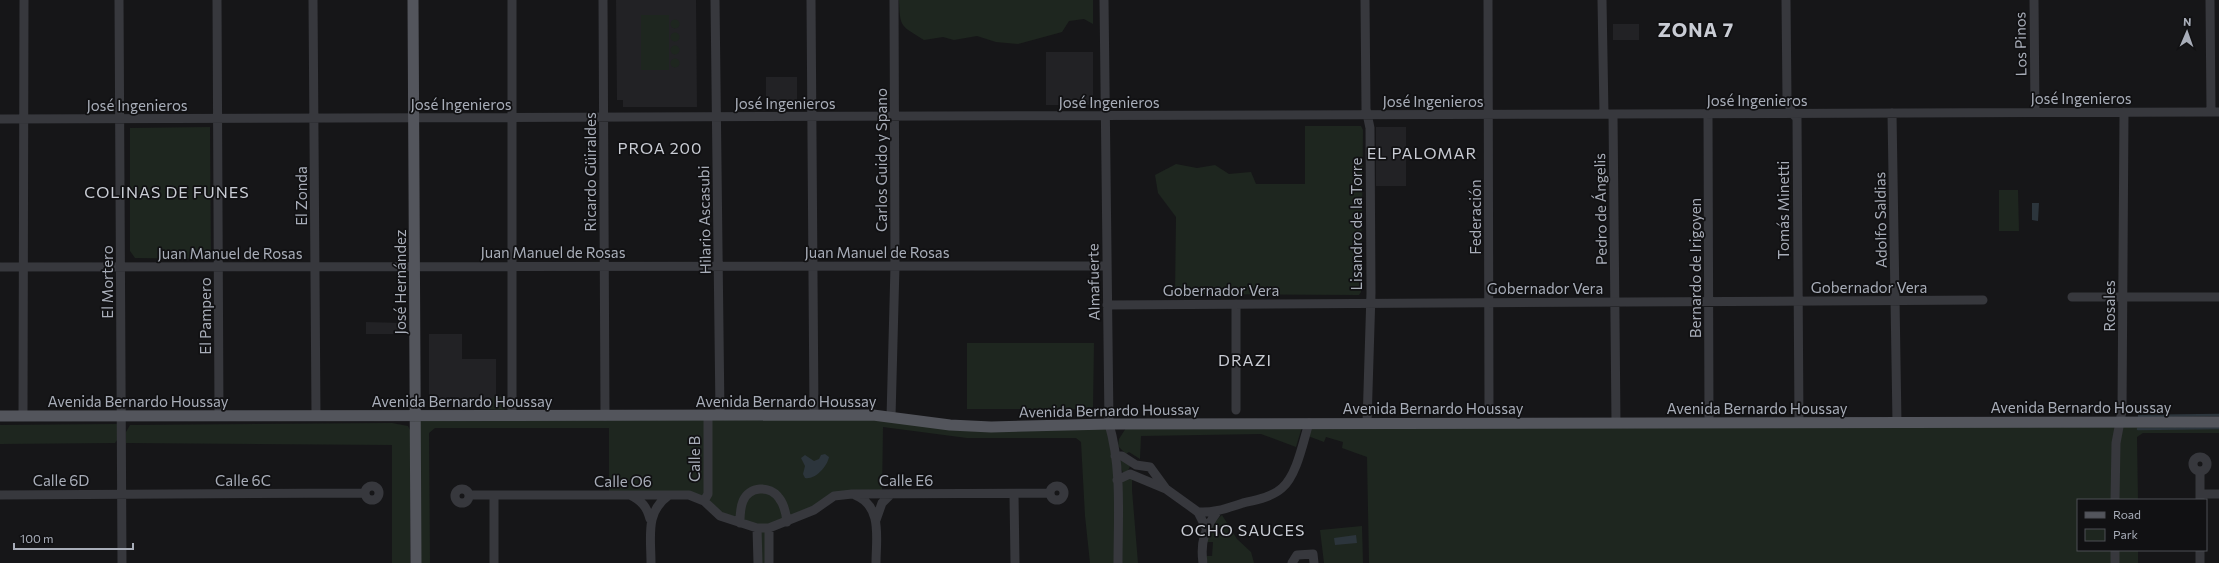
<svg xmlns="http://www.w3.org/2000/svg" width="2219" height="563" font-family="Commissioner,sans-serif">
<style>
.built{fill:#222225}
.green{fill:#1e261f}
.water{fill:#2c353c}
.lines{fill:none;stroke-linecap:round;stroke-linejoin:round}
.stream{stroke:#2c353c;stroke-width:2.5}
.minor{stroke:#37383d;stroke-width:9}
.major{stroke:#53555c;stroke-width:11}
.labels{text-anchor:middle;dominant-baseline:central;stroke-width:3.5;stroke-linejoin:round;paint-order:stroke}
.street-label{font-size:15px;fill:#a8adb8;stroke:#111113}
.neighbourhood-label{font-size:16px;letter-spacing:1px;fill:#c9ccd4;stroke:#111113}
.district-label{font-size:19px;font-weight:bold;letter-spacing:1px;fill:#c9ccd4;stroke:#111113}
</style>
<rect width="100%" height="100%" fill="#161618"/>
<path class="built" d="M616,0H696L697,107H623V100H617Z
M1613,24H1639V40H1613Z
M1046,52H1093V96L1090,105H1046Z
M766,77H797V107H766Z
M1376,127H1406V186H1376Z
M366,322L403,323V334H366Z
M429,334H462V359H496V400H429Z"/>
<path class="green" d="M899,0H1093V24L1084,19L1069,21L1062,32L1018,44L996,42L977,36L954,40L943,37L924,40C901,25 900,29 899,0Z
M641,15H669V70H641Z
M670.5 24a4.5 4.5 0 1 1 9 0a4.5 4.5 0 1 1-9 0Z
M670.5 37a4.5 4.5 0 1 1 9 0a4.5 4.5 0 1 1-9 0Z
M670.5 50a4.5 4.5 0 1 1 9 0a4.5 4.5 0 1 1-9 0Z
M670.5 63a4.5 4.5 0 1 1 9 0a4.5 4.5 0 1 1-9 0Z
M1305,126H1361L1363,130L1361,292L1359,295L1175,294L1176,217L1158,193L1155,175L1176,164L1197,168L1215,165L1229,174L1251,172L1256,184H1305Z
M210,127L211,259L135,258L130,251V128Z
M1999,190H2018L2019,231H1999Z
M967,343H1094L1093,407L1088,409H967Z
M495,396L506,397V407L504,410L484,409L488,403H491V399Z
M837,415L919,422L1109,424L1113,436L1118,563H1090L1085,516L1081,442L1076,438H967L883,427L882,494L834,496L769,528V563H758L757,528L732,520L689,495H609V428H435L429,433L430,563H416L415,416Z
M2219,422V433H2143L2137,437L2138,500H2078V550H2138V563H1369L1367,457L1342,448L1343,442L1326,437L1324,442L1308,436L1311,427Z
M392,423L408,426L410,430V563H392V445L126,443V432L130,425Z
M117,424L118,439L115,443L0,444V425Z
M1302,427L1296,447L1261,434L1141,436L1140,459L1129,452L1126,454L1118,446L1119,439L1126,428Z
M1122,460L1130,466L1128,471L1123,473L1119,462Z
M1134,477L1132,481V490L1138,563H1122L1121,486L1123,481Z
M1222,515L1237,539L1251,552L1254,563H1208L1205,556H1212L1213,542H1207C1209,530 1213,522 1222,515Z
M1362,526L1363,563H1324L1320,530Z"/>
<path class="water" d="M2032,203H2039L2038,221L2032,220Z
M825,454L829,457C827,467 815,480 805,478L803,474L805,466L801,458L805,455L814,461L819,459L821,455Z
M1356,535L1357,543L1335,545L1334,538Z"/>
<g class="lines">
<path class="stream" d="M2139,416L2219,415
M2138,429L2219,428"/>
<path class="minor" d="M119,0L122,563
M217,0L219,416
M313,0L316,416
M512,0V416
M603,0L605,416
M715,0L720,415
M811,0L814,415
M1104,0L1109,424C1122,468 1118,518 1118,563
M1365,0L1366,109L1370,128L1371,293L1367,423
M1488,0L1489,410
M1602,0L1604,114
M1786,0L1787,99L1792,113L1797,118L1799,423
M2034,0L2035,112
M2210,0L2211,112
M1892,113L1897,423
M1613,114L1616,423
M1708,114L1709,423
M0,119L2219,112
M0,267L1107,266
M2072,297H2219
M1107,305L1983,300
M1236,410V304
M23,416L24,0
M891,417L895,266L894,0
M1115,456H1122L1136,465L1150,467L1166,489
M2193 464a7 7 0 1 1 14 0a7 7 0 1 1-14 0Z
M2200,471V500
M1117,480L1130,474L1166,489L1198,512L1206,528
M1050 493a7 7 0 1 1 14 0a7 7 0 1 1-14 0Z
M365 493a7 7 0 1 1 14 0a7 7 0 1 1-14 0Z
M455 496a7 7 0 1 1 14 0a7 7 0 1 1-14 0Z
M1014,494L1015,563
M2200,494H2219
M0,495L365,493
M469,495H689L704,501L720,516L757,528H769L814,510L834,496L852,494L1050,493
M630,495C642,501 647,507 650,519
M855,495C883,506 876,539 876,563
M2115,500L2116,443L2122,411L2124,112
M704,501L708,494V415
M1198,512C1215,513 1227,508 1243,503C1256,500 1272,497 1282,488C1297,475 1303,442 1309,423
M876,520L882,503L891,494
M740,523C740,515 740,508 743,501C749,486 770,485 779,498C784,504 786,513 787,522
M757,528L758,563
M2200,550V563
M494,563V495
M651,563C651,536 645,512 669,495
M769,563V528
M1203,563C1200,542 1205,528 1217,512
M1292,563L1297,555L1313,554L1314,563
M2115,563V550"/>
<path class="major" d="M413,0L416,563
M0,416L873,415L950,425L991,427L1109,424L2219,422"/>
</g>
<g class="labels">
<g class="street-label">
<text transform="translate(2020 44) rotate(-91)">Los Pinos</text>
<text x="2081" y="98">José Ingenieros</text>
<text x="1757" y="100">José Ingenieros</text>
<text x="1433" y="101">José Ingenieros</text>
<text x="1109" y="102">José Ingenieros</text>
<text x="785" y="103">José Ingenieros</text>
<text x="461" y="104">José Ingenieros</text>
<text x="137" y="105">José Ingenieros</text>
<text transform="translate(881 160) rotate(-90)">Carlos Guido y Spano</text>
<text transform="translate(590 172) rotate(-90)">Ricardo Güiraldes</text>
<text transform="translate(301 196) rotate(-90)">El Zonda</text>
<text transform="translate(1600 209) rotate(-91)">Pedro de Ángelis</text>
<text transform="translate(1783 210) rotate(-90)">Tomás Minetti</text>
<text transform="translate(1475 217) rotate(-90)">Federación</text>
<text transform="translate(704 220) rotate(-91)">Hilario Ascasubi</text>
<text transform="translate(1880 220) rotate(-91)">Adolfo Saldias</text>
<text transform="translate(1356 224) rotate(-90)">Lisandro de la Torre</text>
<text x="553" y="252">Juan Manuel de Rosas</text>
<text x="877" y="252">Juan Manuel de Rosas</text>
<text x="230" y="253">Juan Manuel de Rosas</text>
<text transform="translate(1695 268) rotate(-90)">Bernardo de Irigoyen</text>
<text transform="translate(107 282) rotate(-90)">El Mortero</text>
<text transform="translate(400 282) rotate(-90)">José Hernández</text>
<text transform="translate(1093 282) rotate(-91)">Almafuerte</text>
<text x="1869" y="287">Gobernador Vera</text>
<text x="1545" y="288">Gobernador Vera</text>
<text x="1221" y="290">Gobernador Vera</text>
<text transform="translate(2109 306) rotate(-90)">Rosales</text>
<text transform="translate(205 316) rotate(-90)">El Pampero</text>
<text x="138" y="401">Avenida Bernardo Houssay</text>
<text x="462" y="401">Avenida Bernardo Houssay</text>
<text x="786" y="401">Avenida Bernardo Houssay</text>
<text x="2081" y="407">Avenida Bernardo Houssay</text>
<text x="1433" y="408">Avenida Bernardo Houssay</text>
<text x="1757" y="408">Avenida Bernardo Houssay</text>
<text transform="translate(1109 410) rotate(-1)">Avenida Bernardo Houssay</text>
<text transform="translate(694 459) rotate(-90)">Calle B</text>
<text x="61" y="480">Calle 6D</text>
<text x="243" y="480">Calle 6C</text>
<text x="906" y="480">Calle E6</text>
<text x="623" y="481">Calle O6</text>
</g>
<g class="neighbourhood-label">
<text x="660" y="147">PROA 200</text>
<text x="1422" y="152">EL PALOMAR</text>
<text x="167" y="191">COLINAS DE FUNES</text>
<text x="1245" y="359">DRAZI</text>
<text x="1243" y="529">OCHO SAUCES</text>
</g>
<g class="district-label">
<text x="1696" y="29">ZONA 7</text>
</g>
</g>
<rect x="2077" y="499" width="130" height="52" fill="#111113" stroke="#4d4f55"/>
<rect x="2085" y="512" width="20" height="6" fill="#53555c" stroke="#4d4f55"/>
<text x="2113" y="519" font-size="12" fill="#a8adb8">Road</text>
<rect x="2085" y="529" width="20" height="12" fill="#1e261f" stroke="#4d4f55"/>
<text x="2113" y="539" font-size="12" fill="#a8adb8">Park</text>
<g transform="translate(2187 32) rotate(2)" stroke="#111113" stroke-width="3" paint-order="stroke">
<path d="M0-3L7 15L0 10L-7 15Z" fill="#a8adb8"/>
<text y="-6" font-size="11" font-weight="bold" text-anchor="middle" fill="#a8adb8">N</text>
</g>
<path d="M14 543v6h119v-6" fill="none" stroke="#a8adb8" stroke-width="2"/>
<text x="20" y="543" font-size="12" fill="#a8adb8" stroke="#111113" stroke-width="3" paint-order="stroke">100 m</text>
</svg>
